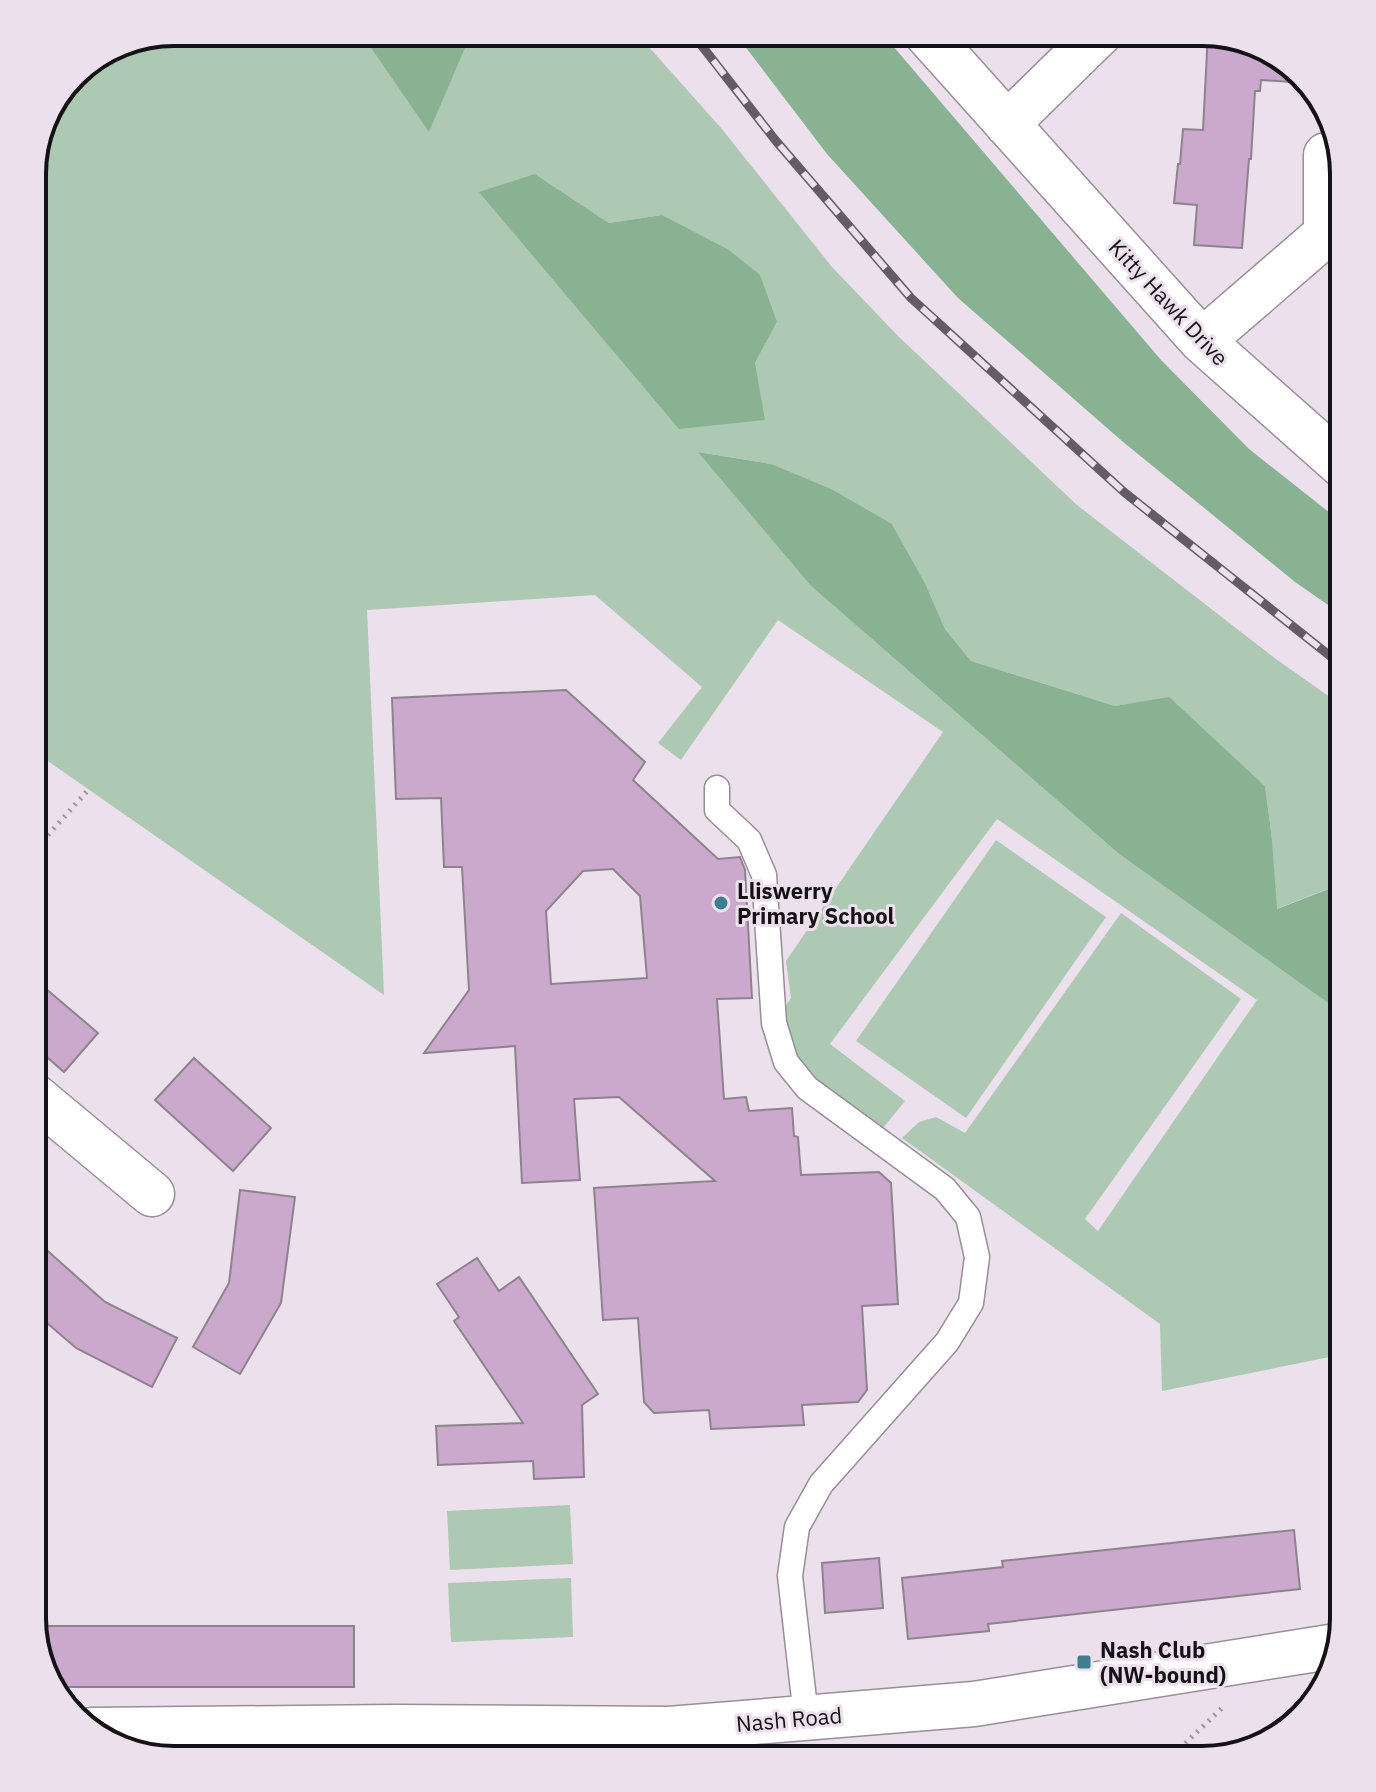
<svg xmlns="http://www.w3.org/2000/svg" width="1376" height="1792" font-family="'IBM Plex Sans',sans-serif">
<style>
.green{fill:#adc8b3;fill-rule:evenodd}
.forest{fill:#89b293}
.building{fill:#cba9cc;stroke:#8d838d;stroke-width:2;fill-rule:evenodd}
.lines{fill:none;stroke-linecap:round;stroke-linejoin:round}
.service-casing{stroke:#988e98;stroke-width:27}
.minor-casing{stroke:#988e98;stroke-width:47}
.tertiary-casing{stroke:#988e98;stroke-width:47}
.path{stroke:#9f97a0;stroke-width:5;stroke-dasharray:2 6;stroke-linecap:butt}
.service{stroke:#fff;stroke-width:24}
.minor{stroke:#fff;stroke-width:44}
.tertiary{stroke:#fff;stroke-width:44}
.rail-casing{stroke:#635d63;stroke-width:9}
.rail{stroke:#ebe0ec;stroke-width:6;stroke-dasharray:18;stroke-linecap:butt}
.poi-dot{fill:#3d7e91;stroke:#ebe0ec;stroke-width:3}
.labels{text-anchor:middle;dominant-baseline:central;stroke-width:6;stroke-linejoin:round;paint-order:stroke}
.street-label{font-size:22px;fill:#151215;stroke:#ebe0ec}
.poi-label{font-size:22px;font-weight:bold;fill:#151215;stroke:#ebe0ec;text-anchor:start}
.rim{fill:none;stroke:#151215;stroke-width:4}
</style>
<rect width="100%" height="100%" fill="#ebe0ec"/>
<path class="green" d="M174,32H360L429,131L472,32H639L648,46L721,128L832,267L898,336L1077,505L1276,659L1344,707V889L1330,888L1276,909L1272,839L1265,786L1169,698L1115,706L971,661L945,629L925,583L892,524L771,464L699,452L811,586L1119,854L1344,1013V1354L1162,1391L1160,1324L902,1138L919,1122L936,1117L965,1133L1121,913L1241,999L1085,1219L1098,1231L1257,1000L997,819L830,1044L905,1101L875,1138L807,1088L774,1023L791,998L786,961L943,732L778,620L681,760L658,743L702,687L595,595L367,610L384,995L32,750V165L39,141L97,61ZM535,174L609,223L662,215L777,322L755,363Z
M996,840L1106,917L966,1118L856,1041Z
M570,1505L573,1564L450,1570L447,1511Z
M571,1578L573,1637L451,1642L448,1583Z"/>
<path class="forest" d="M360,32H472L429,132Z
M734,32H881L1161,360L1249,449L1344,524V616L1295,582L1122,441L958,298L827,154Z
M535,174L609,223L662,215L729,250L760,275L777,322L755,363L765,420L679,429L479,192Z
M698,452L771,464L831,489L892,524L925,583L945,629L971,661L1115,706L1169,697L1265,786L1272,839L1277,909L1331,888L1344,889V1014L1119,854L811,586Z"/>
<path class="building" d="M1208,32L1272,51L1307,83L1261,80L1260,91H1255L1251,159H1249L1242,248L1194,245L1197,205L1174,203L1178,164H1180L1183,129L1203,130Z
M566,690L645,762L633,780L718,859L740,857L745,870L752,998L717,999L724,1099L746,1097L749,1111L792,1108L794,1136L798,1137L801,1175L879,1172L891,1183L898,1304L862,1306L867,1390L858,1402L802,1405L804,1425L711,1429L709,1410L654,1413L644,1402L638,1318L603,1320L594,1188L715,1181L619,1097L574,1099L580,1180L522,1183L515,1046L424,1053L469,990L462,867H444L441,798L396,799L392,698ZM613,869L640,896L647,978L551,984L546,911L583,871Z
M32,977L98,1033L64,1072L32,1044Z
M194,1058L271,1128L233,1171L155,1100Z
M240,1190L295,1197L281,1303L240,1374L193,1347L229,1283Z
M32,1237L105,1302L177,1338L152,1387L76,1348L32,1310Z
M477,1258L499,1291L519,1277L598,1394L582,1405L584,1477L534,1479L533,1461L438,1465L436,1426L523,1423L454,1321L459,1317L437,1284Z
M1294,1530L1300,1589L988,1624L989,1631L908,1639L902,1578L1003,1567L1002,1561Z
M879,1558L883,1608L825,1613L822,1563Z
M35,1626H354V1687H53Z"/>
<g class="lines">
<defs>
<path id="service" d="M717,788V810L749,840L764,875L774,1023L786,1062L807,1088L945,1189L968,1217L977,1257L971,1303L947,1342L821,1484L797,1527L790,1576L806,1717"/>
<path id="minor" d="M925,32L1202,341L1344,467
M1007,124L1101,32
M1326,234V155
M1202,341L1326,234L1344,236
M32,1094L152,1194"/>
<path id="tertiary" d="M92,1730L394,1727L669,1729L974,1704L1336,1646"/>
</defs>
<use href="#service" class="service-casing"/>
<use href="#minor" class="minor-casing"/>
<use href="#tertiary" class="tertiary-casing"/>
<path class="path" d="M32,853L89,789
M1168,1760L1222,1708"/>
<use href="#service" class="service"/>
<use href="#minor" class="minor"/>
<use href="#tertiary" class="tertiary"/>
<defs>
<path id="rail" d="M691,32L776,141L911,298L1124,492L1344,667"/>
</defs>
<use href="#rail" class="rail-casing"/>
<use href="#rail" class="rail"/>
</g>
<g class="poi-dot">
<circle cx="721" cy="903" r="8"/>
<rect x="1076" y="1654" width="16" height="16" rx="4"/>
</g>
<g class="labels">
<g class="street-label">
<text transform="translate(1169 302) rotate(47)">Kitty Hawk Drive</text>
<text transform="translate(789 1719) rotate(-5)">Nash Road</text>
</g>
<g class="poi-label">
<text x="737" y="890">Lliswerry<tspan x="737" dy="25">Primary School</tspan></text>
<text x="1100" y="1649">Nash Club<tspan x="1100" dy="25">(NW-bound)</tspan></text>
</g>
</g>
<path d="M0 0H1376V1792H0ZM174 46H1202A128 128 0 0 1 1330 174V1618A128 128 0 0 1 1202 1746H174A128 128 0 0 1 46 1618V174A128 128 0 0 1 174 46Z" fill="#ebe0ec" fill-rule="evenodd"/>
<path class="rim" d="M174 46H1202A128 128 0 0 1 1330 174V1618A128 128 0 0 1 1202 1746H174A128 128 0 0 1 46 1618V174A128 128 0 0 1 174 46Z"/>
</svg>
